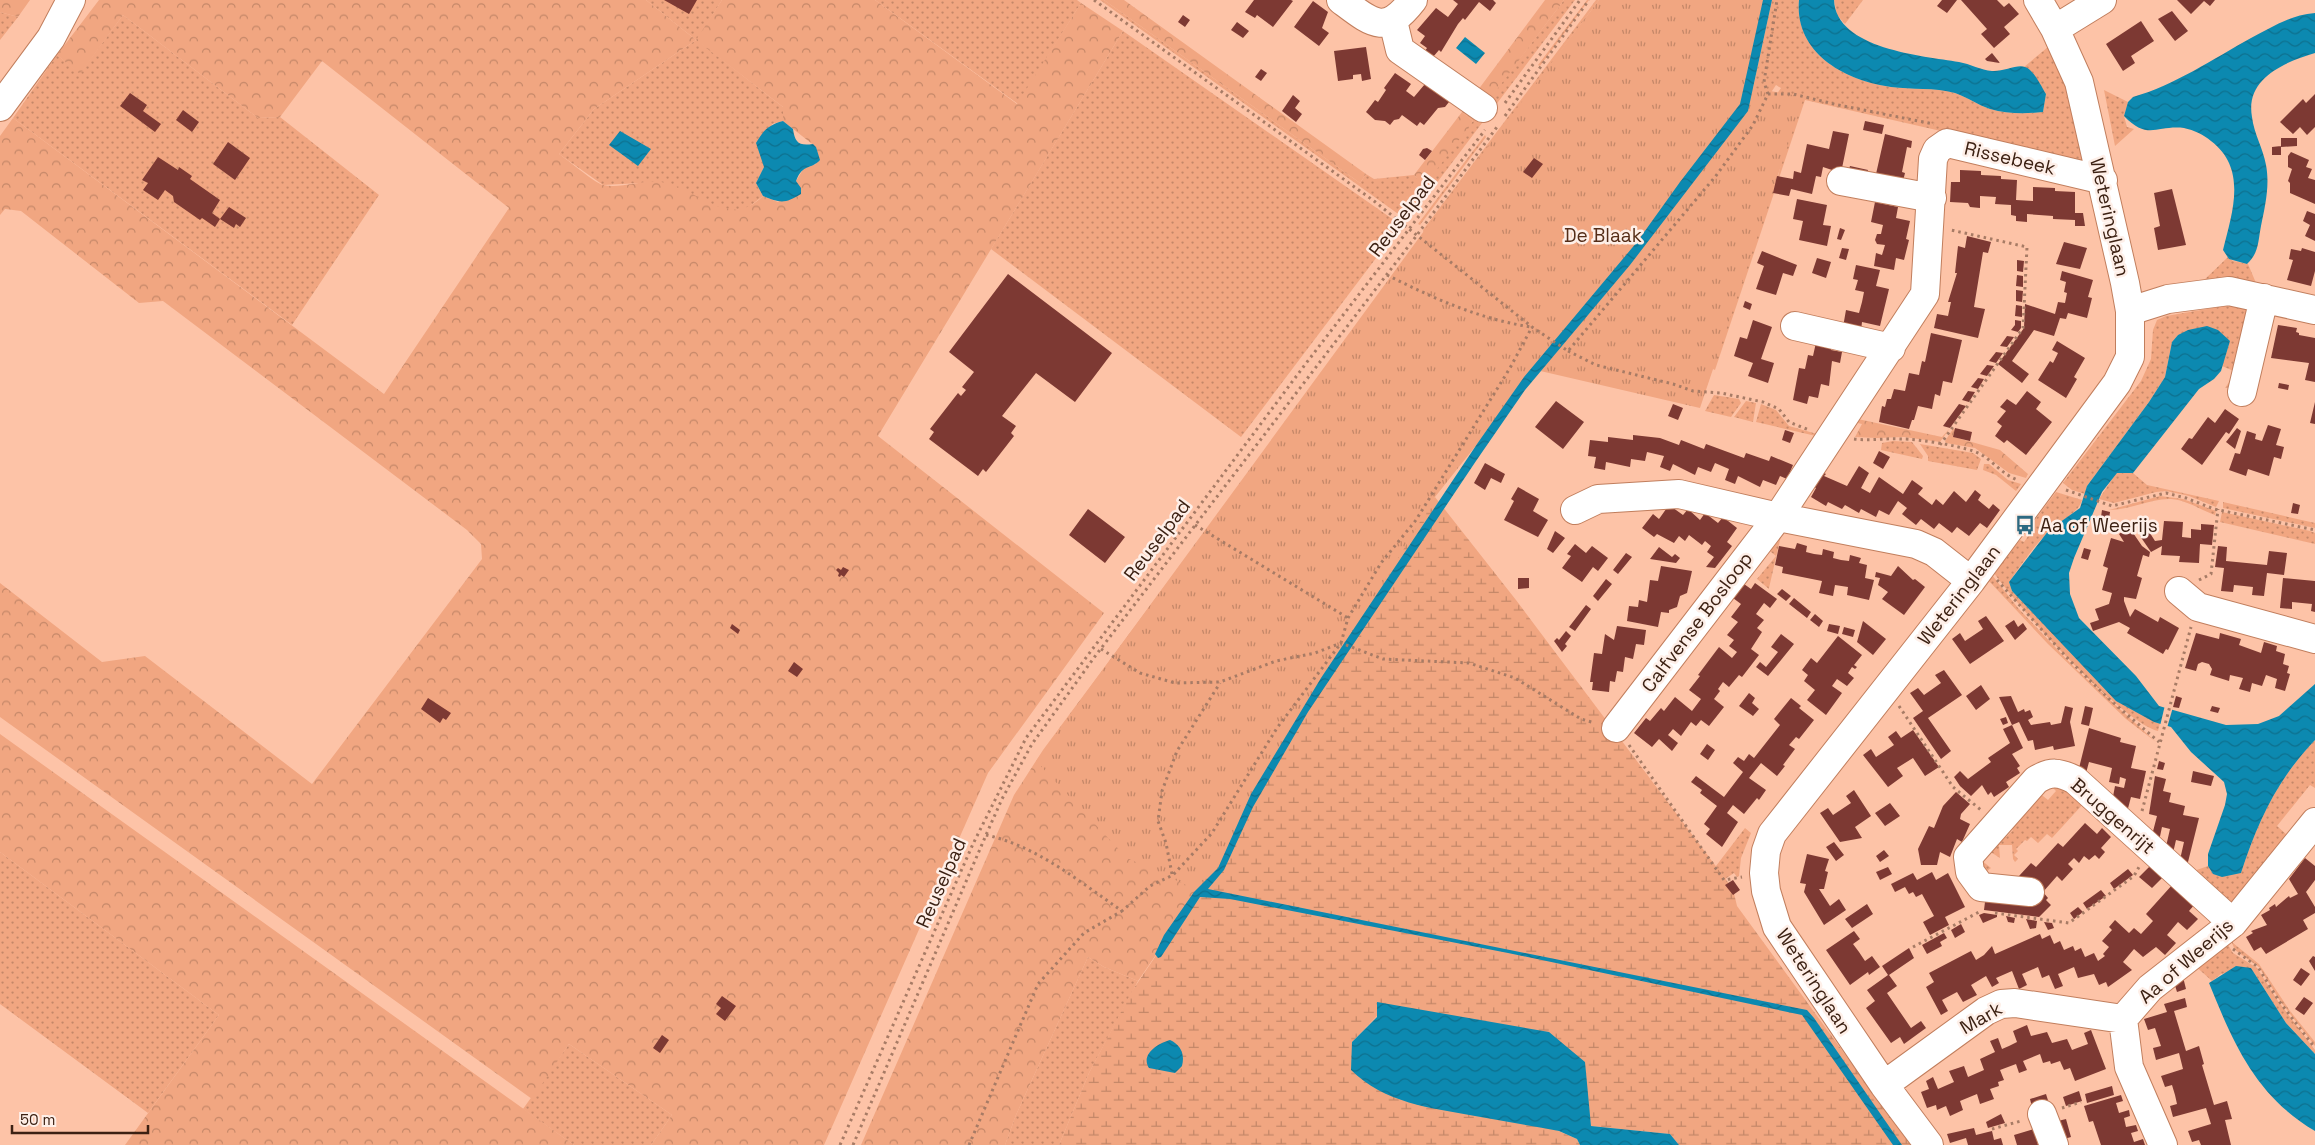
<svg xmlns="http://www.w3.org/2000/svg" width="2315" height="1145" font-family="'Space Grotesk',sans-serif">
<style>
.grass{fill:url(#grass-dots)}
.forest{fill:url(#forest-crowns);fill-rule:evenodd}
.wetland{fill:url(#wetland-marsh)}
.park{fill:url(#park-tufts)}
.water{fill:url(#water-waves)}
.pier{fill:#fdc3a7}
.building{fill:#7d3933}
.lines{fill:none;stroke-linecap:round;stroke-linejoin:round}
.minor-casing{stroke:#c17e5d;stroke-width:30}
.path{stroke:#a77b65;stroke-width:3;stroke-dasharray:2.5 4;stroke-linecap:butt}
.minor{stroke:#fff;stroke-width:28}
.labels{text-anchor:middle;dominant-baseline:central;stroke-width:5;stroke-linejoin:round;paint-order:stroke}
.street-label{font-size:19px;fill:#3c2113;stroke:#feefe8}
.park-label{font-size:19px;fill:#552d18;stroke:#feefe8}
.poi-label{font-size:19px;fill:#3c2113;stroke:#feefe8;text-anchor:start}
</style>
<defs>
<pattern id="grass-dots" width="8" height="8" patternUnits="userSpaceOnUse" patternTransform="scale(1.25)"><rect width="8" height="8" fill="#f1a681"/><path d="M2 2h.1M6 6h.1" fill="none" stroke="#c48768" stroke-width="1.8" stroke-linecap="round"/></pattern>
<pattern id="forest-crowns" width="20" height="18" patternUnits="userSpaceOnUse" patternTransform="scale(1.25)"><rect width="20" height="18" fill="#f1a681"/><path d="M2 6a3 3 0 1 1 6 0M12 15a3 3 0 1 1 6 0" fill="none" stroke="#c48768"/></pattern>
<pattern id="wetland-marsh" width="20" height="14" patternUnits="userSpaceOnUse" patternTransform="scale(1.25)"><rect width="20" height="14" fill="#f1a681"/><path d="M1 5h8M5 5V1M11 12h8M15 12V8" fill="none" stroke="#c48768"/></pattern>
<pattern id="park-tufts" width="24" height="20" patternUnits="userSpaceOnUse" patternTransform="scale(1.25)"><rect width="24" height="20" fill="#f1a681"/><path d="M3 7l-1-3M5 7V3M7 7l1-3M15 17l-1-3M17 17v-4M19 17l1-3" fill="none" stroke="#c48768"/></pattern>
<pattern id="water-waves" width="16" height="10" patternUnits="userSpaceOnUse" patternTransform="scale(1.25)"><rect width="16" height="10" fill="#0c89b0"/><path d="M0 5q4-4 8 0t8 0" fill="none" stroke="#0d708e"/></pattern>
</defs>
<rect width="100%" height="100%" fill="#fdc3a7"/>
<path class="grass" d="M646,0H722L697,40L783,107V121L772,124L764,167L756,183L763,196L746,209L726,211L660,182L603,185L559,154L594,109L696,40Z
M875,0H1077L1081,3L1018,104Z
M1100,0H1104L1360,183L1366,174L1374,179L1414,175L1417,178L1473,121L1462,112L1465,107L1485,119L1408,221Z
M1564,0H1575L1492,110L1490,98Z
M1587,0H1589L1540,66L1538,65Z
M1596,0H1599L1424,234L1423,230Z
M1772,0H1799C1794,53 1845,81 1891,87C1912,90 1934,87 1955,93C1967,97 1978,105 1990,109C2007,114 2025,114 2043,112L2046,94L2033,74L2024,67L2048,47L2070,94L2085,164L1805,100L1715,370L1703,364L1778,176L1797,99L1776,95L1781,88L1776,85L1750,124L1748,111Z
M1834,0H1863L1845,24L1837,15Z
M0,12L18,17L0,40Z
M123,15L258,118L280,117L379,195L292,325L13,118L57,55L80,73Z
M1123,31L1401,225L1241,437L991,249Z
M2104,90L2128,102L2124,116L2127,127L2134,129L2115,146Z
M1485,135L1486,137L1420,225L1418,224Z
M2228,257L2233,261L2248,264L2256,283L2227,278L2203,281Z
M2230,305L2253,310L2237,386L2225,388L2236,372L2222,366L2230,341L2178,335L2172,342L2165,377L2149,402L2087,486L2085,494L2072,490L2063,483L2141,381L2151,359L2153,330L2157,320L2166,316Z
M1714,395L1739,399L1741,403L1731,417L1705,411Z
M1746,401L1756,403L1753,422L1734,417Z
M1761,404L1776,410L1789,426L1817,434L1816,436L1756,422Z
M1893,441L1912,442L1923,456L1922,459L1881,450L1882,443Z
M1920,444L1973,453L1981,459L1977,470L1928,461V456Z
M1984,464H1989L2008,480L2021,484L2016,491L1996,475L1983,470Z
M2117,472L2133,473L2147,485L2219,501L2216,507L2189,496L2166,491L2156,492L2114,503L2099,499Z
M2056,492L2082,500C2079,511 2069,515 2061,522C2039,537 2025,560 2009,582L2012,591L2065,646L2154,722L2160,723L2158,731C2119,720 2020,609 1994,573L2020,540L2024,542L2031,532L2028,529Z
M2160,496L2183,499L2216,511L2215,515C2201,510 2186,500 2171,499C2152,498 2130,510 2109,510Z
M2223,502L2315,523V528L2223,508Z
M2222,512L2310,531L2315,533V544L2220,522Z
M1783,527L1769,588V589L1757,579L1776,556L1766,548Z
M1992,575L2018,608L2076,669L2156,742L2126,719L2048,644L1988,580Z
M2315,740V788L2310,785L2277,826L2287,835L2227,909L2188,873L2208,866L2213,874L2241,873C2258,821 2277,780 2315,740Z
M2055,778L2084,803L2052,838L2047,834L2038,843L2031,837L2027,841L2025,840L2016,849L2018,851L2014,855L2018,859L2015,862L2013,859L2012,845H1999L2000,858L1989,851L1981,860L1991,868L1982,875L1974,860L1981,853V849L1998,830L2006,837L2013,830L2005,823L2028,798V795L2033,788L2048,800L2056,791L2047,782Z
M1745,828L1751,833L1741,858L1739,876L1737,877L1734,873L1725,879L1716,866Z
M0,852L219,1015L148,1113L0,1004Z
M2231,932L2233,943L2259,964L2290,1011L2315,1042V1046L2280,1001L2259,967L2235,950L2232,943Z
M2227,943L2233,953L2257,968L2278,1001L2315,1050V1054L2286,1023L2251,968L2221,974L2212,981L2192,963Z
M1088,957L1104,967L1138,981L1089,1073L1059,1145H1005L1016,1115Z
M569,1044L672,1115L651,1145H574L523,1109Z"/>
<path class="forest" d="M0,0H30L18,17L0,12Z
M99,0H646L696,40L722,0H875L1017,104L1081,3L1123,31L878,436L1104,613L988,773L824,1145H651L672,1115L569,1044L532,1099L0,717V583L102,662L145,656L312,784L482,559L481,544L467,530L163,301L139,303L21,211L5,209L0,215V136L13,118L384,394L509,208L322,61L280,117L258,118L123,15L80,74L57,55ZM696,40L783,107V121L816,147V164L804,168L796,181L798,186L778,202L763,196C727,231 699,188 661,182C643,179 622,189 603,185C595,183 568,160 559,154L594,109Z
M1104,0H1124L1366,174L1360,183Z
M1545,0H1564L1490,99L1478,90Z
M1462,112L1473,121L1406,211L1403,197L1417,178L1414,175Z
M1853,418L1942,437L1950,428L1940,442L1904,437L1877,438L1855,437L1862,424L1849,421Z
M1953,429H1955L1954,437L2000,450L2028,474L2026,478L2009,473L1975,448L1946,443L1945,441Z
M1181,564L1278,760L1199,892L1138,981L1104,967L1088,957L1016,1115L1005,1145H861L1014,795L1043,750Z
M0,734L574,1145H125L219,1015L0,852Z"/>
<path class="wetland" d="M1435,497L1516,600L1733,889L1737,906L1911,1145H1679L1670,1134L1591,1126L1589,1111L1377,1002V1016L1352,1042L1577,1139L1580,1145H1059L1089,1073L1132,991L1199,892L1278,761L1247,737Z"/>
<path class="park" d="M1599,0H1767L1749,87L1804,97L1700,408L1536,370L1435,497L1321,686L1216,872L1195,889L1127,858L1036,761L1424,231Z"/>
<path class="water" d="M1763,0H1772L1748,111L1630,265L1525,390L1476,461L1308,712L1253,807L1224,870L1208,889L1807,1010L1814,1018L1902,1145H1893L1802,1015L1508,953L1230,899L1200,897L1161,957L1158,958L1155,954L1164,935L1194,892L1218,868L1251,794L1321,678L1477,444L1524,377L1637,242L1680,182L1740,104Z
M1799,0H1834C1836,49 1923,56 1959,62C1970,64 1981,70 1992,71C2003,72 2017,64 2025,67C2034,70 2041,86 2046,94L2043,112C2025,114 2007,114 1990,109C1978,105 1967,97 1955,93C1934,87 1912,90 1891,87C1845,81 1794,53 1799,0Z
M2315,13V53C2285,62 2245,78 2252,117C2254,134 2263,148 2266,165C2270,186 2265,206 2261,226C2258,241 2259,253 2247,264L2229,259L2223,250C2232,213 2248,169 2211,141C2204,135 2194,130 2184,128C2156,125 2148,141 2124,116L2128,102L2133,97C2175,85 2213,59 2251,38C2272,27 2290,15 2315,13Z
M1465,37L1485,53L1476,64L1456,48Z
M783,121L793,129C795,143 799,146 813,144L816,147L820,160C811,170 803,163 796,181L801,188V194C785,204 780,203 763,196L756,183L764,167L756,143C763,131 768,125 783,121Z
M620,131L651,149L638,166L609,145Z
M2207,326L2218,330L2230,341L2221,371L2214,379L2199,389L2133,473H2117L2102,492L2074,558L2069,573L2070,594L2079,618L2136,676L2159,706L2226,725L2258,724L2279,716L2315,684V740C2277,780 2258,821 2241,873L2222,877L2213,874L2208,866V854L2225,805L2227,794L2224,782L2191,752L2171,727L2154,722L2116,701L2012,591L2009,582L2049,530L2080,508L2087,486L2149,402L2165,377L2172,342L2178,335L2188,330Z
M2236,966L2251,968L2286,1023L2315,1054V1131C2256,1096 2234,1045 2209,983Z
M1377,1002L1549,1032L1585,1062L1591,1126L1670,1134L1679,1145H1580L1577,1139L1559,1131C1531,1126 1503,1121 1475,1116C1431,1108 1384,1103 1351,1070L1352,1042L1377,1017Z
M1170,1040C1181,1045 1185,1054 1182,1066L1175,1073L1149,1068C1140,1054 1159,1043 1170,1040Z"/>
<path class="pier" d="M2165,705L2173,707L2167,728L2160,726Z"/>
<path class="building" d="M664,0H697L689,14Z
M1254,0H1291L1293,1L1273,27L1257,15L1255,18L1245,12Z
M1453,0H1493L1496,3L1490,11L1479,2L1465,20L1463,18L1458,24L1441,52L1439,50L1433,57L1425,51L1427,48L1420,43L1425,36L1417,30L1436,8L1448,17L1458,4Z
M1942,0H1957L1947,13L1937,6Z
M1961,0H1997L2004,7L2009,3L2019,14L2004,27L2010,34L1994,48L1981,34L1987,29Z
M2177,0H2215L2210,6L2204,1L2191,14Z
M1313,1L1328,12L1322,28L1329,33L1319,46L1294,27Z
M2172,11L2188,31L2175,41L2158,19Z
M1183,15L1190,20L1185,27L1178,22Z
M2141,21L2154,41L2131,56L2135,63L2123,71L2106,44Z
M1237,22L1249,31L1243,38L1231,30Z
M1366,47L1371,79L1362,81L1361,74L1353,75V79L1338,81L1334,51Z
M1992,53L2000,63L1987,61L1985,59Z
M1261,69L1267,73L1261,81L1255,77Z
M1395,73L1411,84L1406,91L1414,97L1425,84L1449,102L1445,107L1438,108L1424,125L1420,122L1417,126L1402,115L1399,119L1394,120L1390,125L1385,121L1375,120L1366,112L1375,100L1378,102L1386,90L1384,88Z
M130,93L147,105L143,111L161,124L155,132L120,106Z
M2315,94V127L2307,135L2300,127L2293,134L2280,122L2303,99L2306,103Z
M1293,95L1300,101L1295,108L1302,114L1296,122L1282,111Z
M183,110L199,122L192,132L176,120Z
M1865,121L1884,125L1882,134L1863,130Z
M1833,131L1849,134L1841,173L1823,167L1821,177L1816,176L1812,194L1791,189L1789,196L1773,193L1777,176L1793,179L1794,171L1801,173L1807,144L1829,149Z
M1885,134L1912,141L1911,148L1907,147L1902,172L1905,173L1903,181L1876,174Z
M2281,138H2297V146L2281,147Z
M228,142L250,158L235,180L213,164Z
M2281,146V155H2272V147Z
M1427,148L1432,151L1425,160L1419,155L1423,149Z
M2291,152L2309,160L2306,167L2312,169L2308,178L2315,180V204L2290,193V183L2288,181L2292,169L2288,167V156Z
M158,157L178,170L179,167L192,176L190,179L220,200L212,213L220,219L215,227L202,218L200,220L174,202L173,196L165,190L158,200L143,190L148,183L142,180Z
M1534,158L1543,164L1532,178L1523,172Z
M1850,166L1868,170L1866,179L1847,175Z
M1960,170L1981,171V175L2001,176V179L2017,180L2016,200L2033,201V187L2055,188V191L2075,192V213H2083L2085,226H2075V220L2053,219V216L2027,214V222L2016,221V216L2011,215V205L1995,204L1996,197L1980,196V208L1970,207L1968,203L1950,202L1951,182H1960Z
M2172,189L2186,245L2158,250L2154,228L2160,226L2154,193Z
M1797,199L1827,205L1823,225L1831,226L1827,246L1799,240L1803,221L1793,219Z
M1875,202L1898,207L1896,218L1910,221L1906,239L1909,240L1904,260L1896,258L1894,270L1874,266L1876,253L1882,255L1885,245L1877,244L1875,240L1877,234H1881L1883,225L1871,222Z
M229,207L246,218L240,227L236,224L234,228L220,219Z
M2307,211L2315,214V241L2305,236L2310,225L2303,221Z
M1840,228L1845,230L1841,240L1837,239Z
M1967,236L1991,242L1988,253L1983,252L1974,307L1985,309L1978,338L1934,328L1937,314L1948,316L1951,302H1948L1957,273H1955L1958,246L1965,248Z
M2064,242L2087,248L2080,269L2056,264Z
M1842,248L1849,249L1846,260L1839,258Z
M2302,248L2315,252V271L2311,286L2287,280L2293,260L2289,259L2291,249L2301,251Z
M1762,251L1797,265L1793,276L1783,273L1776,295L1756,289L1764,266L1757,263Z
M1817,258L1831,262L1826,278L1812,273Z
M2017,260L2024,261L2023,272L2017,271Z
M1856,265L1880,270L1876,286L1889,289L1880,326L1862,322L1861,331L1843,327L1846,310L1859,313L1862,302L1864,292L1855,290L1858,280L1853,279Z
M2062,271L2093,280L2088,297L2092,298L2087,318L2068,313L2066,319L2060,318L2054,336L2034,330L2012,361L2029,374L2022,383L1998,364L2024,328L2025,304L2055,314L2058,302L2065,303L2067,293L2064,292L2066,282L2060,280Z
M1008,274L1112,353L1075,402L1036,373L1002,416L1016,426L1011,433L1014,436L986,472L983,469L978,476L929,439L934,432L930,429L958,393L961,396L966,390L962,387L974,372L949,352Z
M2017,275L2023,276V287L2016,286Z
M2016,290L2023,291L2022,302L2016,301Z
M1745,301L1752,304L1750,310L1743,307Z
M2016,305L2022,306V317L2015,316Z
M1753,320L1772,327L1761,359L1774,363L1768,383L1748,376L1753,363L1734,356L1740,337L1747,339Z
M2015,320L2021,321V328L2018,332L2011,330L2015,325Z
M2278,325L2297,328L2296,332L2299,333V335L2315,338V382L2305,380L2309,363L2271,358Z
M1931,333L1962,340L1952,383L1943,381L1940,396L1935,394L1932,409L1918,406L1914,420H1912L1909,429L1879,422L1882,406L1885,407L1887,399H1891L1894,389L1905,391L1909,373L1919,375L1922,361L1925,362Z
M2007,336L2014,337L2007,347L2000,346Z
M1817,338L1833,342L1831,350L1842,352L1840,363L1832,361L1829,386L1821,384L1818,398L1809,396L1807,404L1793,400L1799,368L1805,369L1808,355L1813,356Z
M2057,341L2085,358L2074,377L2077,379L2066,398L2038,380L2050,361L2053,363L2058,353L2052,350Z
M1996,352L2003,353L1996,363L1989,361Z
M1987,365L1994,366L1987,376L1980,374Z
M1978,378L1984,379L1978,389L1971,387Z
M2279,383L2289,385L2288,390L2278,388Z
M1968,391L1975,392L1969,402L1962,400Z
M2027,391L2041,402L2036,409L2052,422L2026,455L2007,440L2004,443L1995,436L2002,426L1997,422L2006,411L2000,407L2007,399L2016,405Z
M1556,401L1584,422L1563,449L1535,427Z
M2315,402V424L2310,423Z
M1673,404L1683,408L1678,420L1668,416Z
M1959,404L1966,406L1950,428L1943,426Z
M2225,409L2239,419L2229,434L2226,432L2202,465L2181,449L2189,438L2192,439L2208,417L2215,423Z
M2268,425L2281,429L2276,445L2284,447L2281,459L2274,457L2269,476L2248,469L2246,476L2229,470L2235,453L2240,454L2247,431L2256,434L2255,439L2262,441Z
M1955,428L1972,432L1970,441L1953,437Z
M2237,428L2241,431L2235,449L2226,442Z
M1785,430L1794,433L1790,443L1782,440Z
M1633,435L1660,438L1679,445L1681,440L1704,449L1706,444L1744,458L1746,453L1769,461L1771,456L1793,465L1787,479L1780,476L1776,485L1763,480L1760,487L1738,476L1735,484L1725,480L1729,469L1715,463L1711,472L1698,467L1695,475L1673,464L1670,471L1660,467L1664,456L1647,452L1645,461L1631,459L1630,467L1606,462L1605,470L1594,468L1596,457L1588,456L1590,440L1608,442V437L1633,440Z
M1879,451L1890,457L1883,469L1873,463Z
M1485,463L1505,474L1501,483L1491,478L1485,490L1474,483Z
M1859,466L1869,473L1861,488L1870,493L1879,477L1903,494L1912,480L1923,488L1918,494L1932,505L1936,499L1943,505L1954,491L1966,502L1975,490L1981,495L1978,500L1989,509L1993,504L2000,510L1987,528L1980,523L1969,536L1957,527L1952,533L1939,523L1934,529L1921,519L1916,525L1902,514L1907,508L1898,501L1889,515L1879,510L1876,517L1861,509L1859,513L1845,505L1842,509L1828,502L1826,506L1811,497L1816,488L1809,484L1817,469L1826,474L1824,476L1847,486Z
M1518,487L1539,499L1533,511L1548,520L1538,537L1504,520L1514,501L1511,499Z
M2293,503L2300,505L2298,514L2291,513Z
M1669,505L1683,515L1688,509L1700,520L1705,513L1718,523L1723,517L1737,528L1727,542L1732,546L1715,568L1706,567L1714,557L1707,552L1711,546L1705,541L1702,545L1689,535L1685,541L1679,536L1674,543L1657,534L1654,537L1642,528L1653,514L1659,519Z
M1088,509L1125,537L1105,563L1069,535Z
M2102,510L2110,512L2109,519L2101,517Z
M2164,521L2183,522L2182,537L2191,538V529L2201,530V524L2214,525L2212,545L2200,544L2199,563L2179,562L2180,556L2161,555L2162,546L2151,552L2140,536L2148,530L2155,541L2162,540Z
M2129,527L2142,546L2150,552L2149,557L2143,555L2137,576L2142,578L2136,599L2124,597V601L2130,617L2135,609L2158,622L2160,617L2179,628L2168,650L2166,649L2163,654L2127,633L2130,628L2119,622L2093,631L2090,623L2099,620L2095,609L2109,604L2112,593L2102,590L2108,568L2103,566L2111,538L2124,542L2119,534Z
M1555,531L1565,538L1553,553L1547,549Z
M1797,543L1807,546L1806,552L1814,554L1822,555L1823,549L1834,552L1833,558L1841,560L1849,561L1850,555L1861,558L1859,563L1867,565L1865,578L1874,580L1869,600L1847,595L1848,587L1835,585L1833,596L1819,593L1822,581L1782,573L1783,567L1775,565L1779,546L1795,549Z
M1575,544L1586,553L1592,546L1608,558L1598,571L1593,567L1582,582L1562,568L1571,556L1567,554Z
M2218,546L2227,547L2226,561L2267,565L2269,551L2287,553L2284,575L2267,573L2264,596L2252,595L2253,587L2244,586L2234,585L2233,592L2221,591L2224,568L2215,567Z
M1659,547L1672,557L1675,554L1680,558L1676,563L1650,559Z
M2084,548L2091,550L2088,560L2081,558Z
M1626,553L1632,557L1618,574L1613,570Z
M1661,566L1692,571L1687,593L1680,596L1677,607L1669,610V613L1661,612L1658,627L1627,621L1629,606L1638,607L1639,600L1647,602L1650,580L1658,581Z
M1898,566L1913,580L1915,579L1925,587L1904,615L1882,599L1888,592L1878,585L1880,578L1875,577L1876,572L1891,576Z
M843,567L849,570L844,577L841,575L840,577L838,576L839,573L836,570L838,568L841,570Z
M1518,578H1529V588L1518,589Z
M2283,578L2315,581V612L2311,611L2312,604L2292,602V609L2280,608Z
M1606,579L1612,584L1598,601L1593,596Z
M1755,583L1777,599L1770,608L1764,603L1756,614L1764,620L1757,628L1762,632L1751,649L1759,655L1742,677L1739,675L1729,687L1723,682L1718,689L1720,691L1714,699L1724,707L1709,726L1701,720L1696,726L1691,722L1681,736L1673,729L1668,735L1678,743L1672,751L1659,739L1652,747L1634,733L1646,718L1650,721L1661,708L1664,711L1675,697L1692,711L1701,699L1689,690L1700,676L1698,675L1719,647L1732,658L1737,652L1729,646L1734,640L1727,635L1738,622L1731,617L1741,604L1733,598L1744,584L1751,589Z
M1782,589L1791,596L1786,601L1777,594Z
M1794,598L1811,612L1807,618L1789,604Z
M1586,605L1591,609L1575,631L1569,627Z
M1815,614L1823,621L1819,627L1810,620Z
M1986,616L2004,641L1970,664L1952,639L1960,633L1965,641L1983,629L1978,621Z
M2014,620L2018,627L2023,623L2027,629L2015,640L2005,626Z
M1863,621L1886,639L1873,655L1857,642Z
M732,624L740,630L738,634L730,628Z
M1829,624L1840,626L1838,634L1827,631Z
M1617,626L1646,630L1644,645L1636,644L1633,659L1625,657L1623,672L1617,671L1615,682L1610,681L1609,692L1592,690L1593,682H1590L1594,653L1602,654L1605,634L1614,640Z
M1844,627L1855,630L1853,637L1842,634Z
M1566,631L1571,636L1565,644L1567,646L1562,652L1554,641L1557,638L1559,640Z
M2196,633L2219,639L2220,633L2241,639L2239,645L2261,653L2264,642L2277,646L2276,651L2285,654L2283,664L2289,666L2287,673L2290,674L2285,691L2275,688L2277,679L2266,675L2262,686L2252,683L2250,692L2239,689L2243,678L2230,675L2229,681L2210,675L2212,669L2209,664L2202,662L2198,664L2196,671L2185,668Z
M1781,634L1794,644L1768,676L1756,667L1760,662L1766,667L1778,652L1771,647Z
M1838,636L1862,655L1854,665L1857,667L1855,669L1852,667L1848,673L1854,678L1847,686L1837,679L1832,686L1842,693L1826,715L1807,700L1815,690L1804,681L1808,675L1802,670L1811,658L1817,663Z
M794,662L803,669L797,677L788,671Z
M1944,670L1962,695L1928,718L1951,751L1941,759L1913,718L1923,711L1910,693L1918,688L1924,695L1941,683L1935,675Z
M1981,685L1990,699L1976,710L1966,696Z
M1749,693L1755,698L1752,703L1759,709L1753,716L1739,706Z
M2011,696L2018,712L2024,709L2025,712L2030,710L2033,717L2028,720L2031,725L2050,722L2051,725L2061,723L2065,706L2073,708L2070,722L2075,746L2054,750L2053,746L2035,750L2033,740L2028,741L2019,722L2012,725L1999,697Z
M2176,696L2182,698L2179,708L2173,707Z
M428,698L451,713L446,720L443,718L440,723L421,709Z
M1791,698L1801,706L1799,708L1814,720L1799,739L1796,737L1789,745L1795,749L1783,765L1785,766L1777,776L1761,763L1749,778L1766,790L1759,800L1757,798L1744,814L1733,805L1727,813L1738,822L1722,847L1706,834L1710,829L1704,824L1717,806L1700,793L1702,790L1691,782L1696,776L1724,797L1743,772L1733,763L1738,757L1744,761L1749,754L1754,758L1780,725L1774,719Z
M2085,706L2093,708L2089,726L2081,724Z
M2212,706L2220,708L2218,713L2210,711Z
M2006,717L2008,723L2003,725L2000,719Z
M2012,725L2023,748L2012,754L2020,766L2017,768L2020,773L2006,782L2009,787L1994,797L1991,792L1988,795L1982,785L1971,796L1960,786L1954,777L1960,771L1968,779L1991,762L1988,758L2010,743L2003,729Z
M2089,728L2121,738L2120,742L2136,746L2131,768L2146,771L2140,799L2131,797L2126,816L2112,802L2115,786L2124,788L2126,779L2120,777L2119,784L2109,782L2112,768L2089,762L2086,773L2078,772Z
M1913,730L1939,767L1925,776L1913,758L1897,768L1903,776L1888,787L1863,755L1871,749L1876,757L1894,745L1888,737L1896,731L1901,738Z
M1707,744L1715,750L1708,760L1700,754Z
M2159,761L2165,763L2163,770L2157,769Z
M2193,771L2214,776L2211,786L2191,782Z
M2155,776L2166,779L2163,791L2171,793L2169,802L2185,806L2183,815L2199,818L2187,866L2179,864L2184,842L2176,840L2173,853L2165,851L2170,829L2162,827L2159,841L2151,839L2157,816L2149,814Z
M1854,790L1871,816L1855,827L1862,838L1840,842L1820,813L1828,808L1833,815L1851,803L1846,796Z
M1956,792L1970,804L1961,814L1960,819L1970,824L1962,842L1957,839L1950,857L1940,852L1937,865H1921L1918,849L1929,826L1934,828L1943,806Z
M1890,803L1900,816L1885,826L1875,813Z
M2085,823L2097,834L2102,828L2111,837L2101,848L2105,852L2099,859L2095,855L2089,860L2084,856L2079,863L2074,858L2068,864L2073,869L2062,881L2057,876L2043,892L2048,898L2046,900L2051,905L2039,917L1984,910L1986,894H2039L2019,876L2031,863L2036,867L2058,843L2063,847Z
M1834,842L1844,855L1836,861L1826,847Z
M1884,850L1889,856L1880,862L1876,856Z
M1807,854L1829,859L1825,871L1828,872L1824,889H1819L1830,906L1839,899L1846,910L1824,925L1804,892L1806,884L1800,883Z
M2305,858L2315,866V880L2306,892L2315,907V913L2303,920L2308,929L2266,954L2261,947L2254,951L2246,937L2253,933L2251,931L2267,925L2261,915L2270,910L2269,908L2275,904L2276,907L2289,896L2290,898L2298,894L2289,879Z
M2151,865L2164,876L2152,888L2139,877Z
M1888,867L1892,874L1880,880L1876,872Z
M2128,869L2133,875L2114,889L2110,883Z
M1932,872L1936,880L1948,873L1965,907L1945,917L1949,925L1930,935L1923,922L1934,916L1922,894L1916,897L1913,892L1909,894L1905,887L1895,892L1891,884L1913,873L1917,880Z
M1733,880L1740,890L1733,895L1725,885Z
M2173,884L2195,904L2189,911L2198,919L2187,930L2178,922L2167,935L2176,943L2165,955L2156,947L2143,957L2134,949L2123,962L2132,970L2108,987L2106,982L2099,985L2094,974L2078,978L2074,967L2058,974L2063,986L2055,989L2049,975L2042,978L2038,967L2022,974L2027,985L2019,989L2012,971L1996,978L1999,983L1992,987L1986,976L1971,985L1977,995L1963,1002L1957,992L1942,1000L1948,1011L1941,1015L1926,987L1934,982L1929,973L1971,951L1976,960L1984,955L1992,946L1995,954L2040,934L2042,939L2050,935L2054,944L2060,941L2064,950L2073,946L2075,951L2081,948L2085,957L2094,953L2098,961L2105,956L2103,954L2109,947L2102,941L2112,930L2109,927L2115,920L2129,933L2134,928L2141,934L2153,921L2146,914Z
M2101,890L2106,896L2087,909L2083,903Z
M1867,904L1873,914L1852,928L1845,919Z
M2078,907L2083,912L2074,919L2070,913Z
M1984,913L1997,915V917L1983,923L1979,915Z
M2006,916L2015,918L2014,923L2008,922Z
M2026,919L2037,921L2036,928L2030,929Z
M2044,922L2052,923L2054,928L2048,930Z
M1961,924L1965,932L1955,938L1951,930Z
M1854,931L1860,939L1853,944L1859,952L1865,961L1872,956L1880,967L1869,975L1868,972L1850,985L1826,950Z
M1944,933L1947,938L1940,942L1942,946L1927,954L1922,945Z
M1909,948L1914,958L1889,975L1897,986L1887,993L1911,1028L1921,1021L1926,1028L1904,1044L1900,1037L1891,1043L1866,1008L1875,1001L1867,990L1888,975L1882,966Z
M2313,956L2315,957V971L2309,961Z
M2301,968L2310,974L2301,986L2293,980Z
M2182,973L2186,989L2177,992L2173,979Z
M722,996L736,1006L725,1021L716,1014L721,1008L716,1004Z
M2304,997L2313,1003L2304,1015L2295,1009Z
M2185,998L2187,1007L2174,1011L2186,1051L2199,1046L2204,1064L2202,1065L2214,1105L2227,1101L2232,1119L2225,1120L2231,1145H2201L2199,1140L2192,1142L2188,1131L2211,1124L2206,1108L2173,1117L2170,1106L2177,1104L2175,1095L2172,1085L2165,1087L2161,1076L2183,1069L2179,1053L2156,1060L2153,1048L2161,1046L2155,1028L2148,1030L2144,1019L2167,1012L2164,1004Z
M2027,1025L2031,1036L2047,1032L2052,1043L2067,1039L2072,1050L2088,1044L2084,1033L2091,1030L2106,1069L2075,1081L2070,1068L2064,1070L2060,1061L2051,1064L2050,1061L2043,1063L2040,1054L2023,1061L2027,1070L2019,1073L2016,1064L2000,1070L2004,1080L1998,1082L1999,1086L1990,1089L1994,1099L1980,1104L1977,1094L1960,1101L1963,1110L1950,1116L1946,1106L1937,1110L1936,1105L1927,1108L1921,1092L1929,1089L1926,1081L1933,1077L1938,1089L1954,1082L1949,1071L1964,1066L1968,1077L1984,1070L1980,1059L1995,1052L1990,1041L1998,1038L2002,1049L2009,1046L2017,1042L2013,1031Z
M662,1035L669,1040L660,1053L653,1048Z
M2112,1086L2114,1095L2087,1103L2085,1094Z
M2079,1091L2082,1101L2066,1106L2063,1097Z
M2046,1094L2051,1110L2034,1115L2030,1099Z
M2121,1095L2123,1101L2116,1103L2119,1113L2129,1110L2130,1116L2124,1118L2126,1127L2136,1125L2138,1131L2131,1133L2134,1142L2143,1139L2145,1145H2101L2093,1121L2089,1122L2084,1106Z
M2001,1114L2005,1123L1988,1128L1986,1122Z
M2066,1119L2071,1137L2064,1139L2058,1121Z
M1974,1128L1976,1135L1992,1131L1994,1140L2001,1138L2003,1145H1968L1966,1138L1950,1143L1947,1134Z
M2034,1129L2038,1145H2017L2014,1135Z"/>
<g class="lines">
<defs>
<path id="minor" d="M1341,0C1373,24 1385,36 1413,0
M1393,21L1400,50L1483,108
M2055,29L2102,0
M0,107L51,38L71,0
M1841,181L1932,198
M2130,311L2168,299L2229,291L2315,310
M1795,326L1891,348
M2242,392L2264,298
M1575,510L1598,499L1679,494L1778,517L1916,544L1934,552L1971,581
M2179,591L2198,607L2315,639
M1616,728L1778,517L1925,294L1933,159L1937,150L1947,143L2103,180
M2030,892L1981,887L1970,872L1968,857L2036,780C2051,771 2059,772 2075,780L2233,923
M1884,1085L1986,1011L2001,1004L2015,1003L2123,1019
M2042,1114L2054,1145
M1929,1145L1884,1085L1777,927L1766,891L1764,873L1766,851L1772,834L1971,581L2117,383L2130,357V311L2125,283L2079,82L2055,29L2038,0
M2163,1145L2129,1067L2123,1019L2150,988L2233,923L2315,822"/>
</defs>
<use href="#minor" class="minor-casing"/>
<path class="path" d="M1094,0L1374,201L1532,327L1568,351L1715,177L1753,125L1768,94L1764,82L1777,0
M1768,94H1793L1838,105L1934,124
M1505,103L1580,0
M1505,116L1589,0
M1387,275C1433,298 1479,319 1531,327
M1568,351L1596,365L1673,384L1693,391L1721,393L1763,402L1779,409L1789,422L1809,430
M1854,439C1870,441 1885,438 1901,439C1919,439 1955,445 1973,451C1990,456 2000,474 2018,480
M1940,445L2023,328L2027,247L1951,230
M2066,490L2112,506L2166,493L2186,498L2214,509L2315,530
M1195,525L1348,618
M1997,580L2070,661L2108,698L2159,742
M2199,580L2211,574L2218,509
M1101,649L1140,673L1175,683L1220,682L1276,661L1315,653L1341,643L1383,659L1469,663L1515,678L1581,719L1595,723
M1899,706L1953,787L1981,810
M1629,745L1724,880L1742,877
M2142,811L2191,627
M986,835C1037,846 1080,882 1122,911L1150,886L1173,875L1212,833L1277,728L1341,643L1348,618L1381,563L1416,520L1510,368L1532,327
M1172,874L1166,843L1158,821L1162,791L1177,751L1220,683
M1995,913L2069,923L2134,876L2139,867
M1913,947L1981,911
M2233,949L2258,967L2279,1001L2315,1048
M2062,1108L2081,1102
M1992,1129L2021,1121
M840,1145L973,844L1026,738L1304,366L1485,130
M853,1145L986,835L1002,799L1032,744L1096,655L1417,235L1497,127
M969,1145L1038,984L1084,933L1122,911"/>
<use href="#minor" class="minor"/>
</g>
<defs>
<symbol id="bus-bare" viewBox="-9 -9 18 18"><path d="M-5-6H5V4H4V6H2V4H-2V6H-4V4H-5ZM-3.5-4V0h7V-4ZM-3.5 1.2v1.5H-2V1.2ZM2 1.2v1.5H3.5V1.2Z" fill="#2d6981" stroke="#feefe8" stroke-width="2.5" paint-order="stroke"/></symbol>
</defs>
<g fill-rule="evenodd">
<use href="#bus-bare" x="2011" y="511" width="28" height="28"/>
</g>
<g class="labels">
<g class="street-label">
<text transform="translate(2010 158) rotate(13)">Rissebeek</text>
<text transform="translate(1402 216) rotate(-53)">Reuselpad</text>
<text transform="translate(2110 217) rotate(77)">Weteringlaan</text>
<text transform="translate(1157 540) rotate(-53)">Reuselpad</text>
<text transform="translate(1959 595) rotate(-52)">Weteringlaan</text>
<text transform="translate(1697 622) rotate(-53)">Calfvense Bosloop</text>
<text transform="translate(2113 816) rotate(41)">Bruggenrijt</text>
<text transform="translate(941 883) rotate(-66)">Reuselpad</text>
<text transform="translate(2186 961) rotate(-41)">Aa of Weerijs</text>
<text transform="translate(1814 981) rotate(57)">Weteringlaan</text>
<text transform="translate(1981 1018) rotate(-30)">Mark</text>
</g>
<g class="park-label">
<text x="1603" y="235">De Blaak</text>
</g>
<g class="poi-label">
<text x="2040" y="525">Aa of Weerijs</text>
</g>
</g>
<path d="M12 1125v8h136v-8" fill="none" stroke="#3c2113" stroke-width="2.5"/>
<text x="20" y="1125" font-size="15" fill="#3c2113" stroke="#feefe8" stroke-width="4" paint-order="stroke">50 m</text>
</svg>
